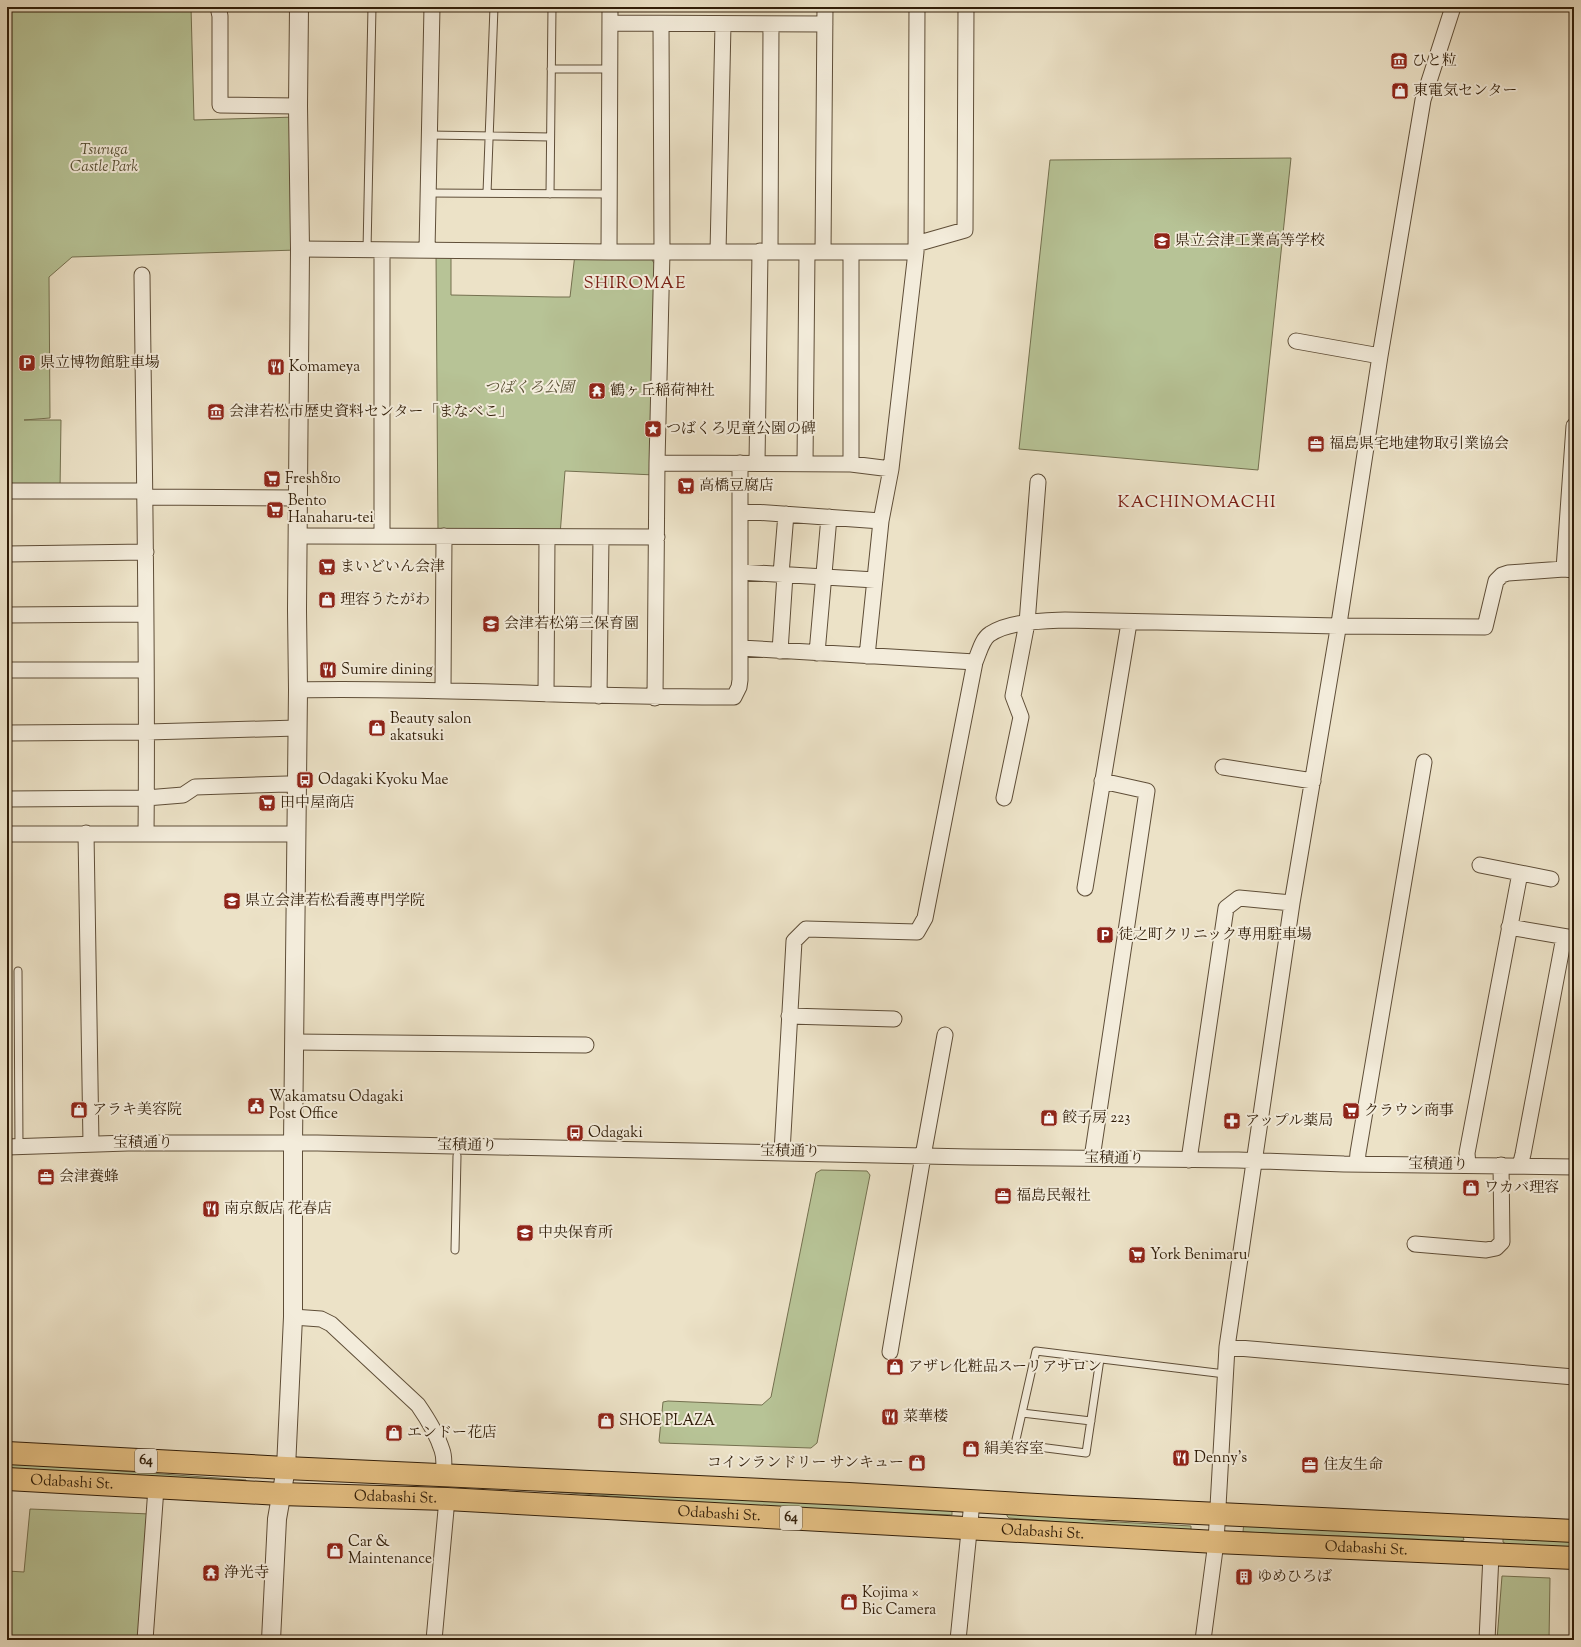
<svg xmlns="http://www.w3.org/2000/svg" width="1581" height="1647" font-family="'Sorts Mill Goudy','Noto Serif JP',serif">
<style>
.green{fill:#b7c396;stroke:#74704f}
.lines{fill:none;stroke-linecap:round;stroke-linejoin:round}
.service-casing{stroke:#5f4e38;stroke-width:9}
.minor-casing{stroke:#5f4e38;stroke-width:17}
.tertiary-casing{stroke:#5f4e38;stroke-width:20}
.primary-casing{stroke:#301d08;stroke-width:24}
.service{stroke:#f3ecdb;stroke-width:7}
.minor{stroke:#f3ecdb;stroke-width:15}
.tertiary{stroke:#f3ecdb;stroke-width:18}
.primary{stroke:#e6c184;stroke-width:22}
.labels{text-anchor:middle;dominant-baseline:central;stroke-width:4;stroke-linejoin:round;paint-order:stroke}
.shield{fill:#f3ecdb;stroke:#6a5b47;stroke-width:1}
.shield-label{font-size:14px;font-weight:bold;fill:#301d08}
.poi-label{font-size:15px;fill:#301d08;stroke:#f3ecdb;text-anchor:start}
.park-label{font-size:15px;font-style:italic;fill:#584f33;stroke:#f3ecdb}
.street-label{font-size:15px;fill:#301d08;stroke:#f3ecdb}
.quarter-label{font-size:17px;letter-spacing:1px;fill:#7a1f14;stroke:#f3ecdb}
</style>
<rect width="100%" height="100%" fill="#ece2c7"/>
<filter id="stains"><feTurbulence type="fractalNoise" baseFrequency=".005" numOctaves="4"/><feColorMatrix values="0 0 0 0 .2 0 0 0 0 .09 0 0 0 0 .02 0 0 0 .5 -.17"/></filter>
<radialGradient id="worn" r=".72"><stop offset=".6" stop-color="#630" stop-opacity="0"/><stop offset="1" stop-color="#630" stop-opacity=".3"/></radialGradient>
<path class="green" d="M7,7H191L194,120L296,117L297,250L72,257L49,277L50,418L24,420H61L60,490H7Z
M1291,158L1258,470L1019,449L1050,160Z
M436,253L451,254V295L555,297H570L575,254L650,257L658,269L655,475L565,471L560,535L438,534Z
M821,1170L867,1171L870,1175L817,1443L811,1448L660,1443L659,1441L663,1402L668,1401L762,1405L771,1397L816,1173Z
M7,1463L246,1480V1483L7,1468Z
M320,1474L952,1510V1515L741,1506Z
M30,1509L150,1514L139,1640H7V1571L24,1572Z
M1007,1513H1032L1097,1521L1191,1526V1530L1095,1525L1009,1518L1007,1516Z
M1244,1521L1463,1536L1464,1540L1460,1541L1243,1532Z
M1504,1537L1574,1539V1548L1506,1544L1503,1542V1539Z
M1502,1576L1550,1578L1549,1640H1497Z"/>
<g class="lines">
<defs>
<path id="service" d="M551,69H610
M429,135L550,137
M428,193L609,194
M487,193L494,7
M550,194L552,7
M367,250L372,7
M18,971L19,1147
M455,1250L457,1156
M1100,1359L1086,1453L1015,1444L1036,1351L1225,1374
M1022,1413L1091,1421"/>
<path id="minor" d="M218,7L220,16V105L298,106
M610,23L825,24
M916,244L965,230L966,7
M300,249L609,252H916
M427,250L432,7
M609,252L610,7
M718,252L723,24
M770,252L771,24
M823,252L825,7
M851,252V464
M142,275C144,461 148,647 146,833
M1296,341L1380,356
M657,463L851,464L891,469
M757,463L760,251
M805,463L807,252
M7,491H144
M145,497L298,498
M740,511L881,521
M297,536L657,537
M382,536V250
M7,554L146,552
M1564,569L1574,426
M740,572L875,580
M781,574L786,514
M7,615L146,614
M741,648L975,662
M780,651L785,575
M817,653L829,517
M867,656L881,521L891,469L916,252L917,7
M7,670H146
M443,689L444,536
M298,690C443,687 588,698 734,697L739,687L740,680V463
M546,694L547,537
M599,696L601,537
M655,698L657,463L662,252L661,24
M7,733L147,732L297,728
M1223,767L1313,781
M1004,798L1021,717L1013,696L1027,623L1038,482
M7,799L146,798L183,795L195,787L287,784L296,786
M86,833L91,1144
M7,834H296
M1480,865L1551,879
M1085,888L1129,623
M1509,927L1573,938
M789,1016L894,1019
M294,1042L586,1045
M7,1147L128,1143H317L970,1157L1238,1160L1344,1164L1574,1167
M782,1152L794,941L806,929L917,932L925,918L975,662C979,653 982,639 990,634C1009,621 1043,621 1065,620L1338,626L1485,627L1496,581L1502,575L1508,573L1564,569L1574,570
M1092,1158L1147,791L1102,781
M1189,1160L1226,908L1239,898L1292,903
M1357,1164L1358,1153L1424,762
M1468,1165L1467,1153L1520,873
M1520,1166L1523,1154L1564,937
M1415,1244L1486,1250L1496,1248L1502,1242L1501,1165
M293,1317L321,1319L331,1324L418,1405C427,1418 437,1434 442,1450C445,1458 444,1467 443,1475
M1227,1347L1574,1377
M890,1352L923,1156L945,1035
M145,1640L156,1488
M434,1640L447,1499
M958,1640L972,1502
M1203,1640L1216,1542L1227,1347L1292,903L1340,617L1380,356L1423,100L1453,7
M1487,1640L1491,1555"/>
<path id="tertiary" d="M271,1640L277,1519L286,1468L293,1317V1143L298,690L297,610L300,249L298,106L299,7"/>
<g id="primary">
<path d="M7,1453L286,1468L849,1494L1072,1507L1574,1531"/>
<path id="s1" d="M7,1479L280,1494L447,1499L1216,1542L1574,1558"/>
</g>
</defs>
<use href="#service" class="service-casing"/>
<use href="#minor" class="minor-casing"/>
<use href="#tertiary" class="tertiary-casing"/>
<use href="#primary" class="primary-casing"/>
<use href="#service" class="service"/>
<use href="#minor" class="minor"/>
<use href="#tertiary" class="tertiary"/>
<use href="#primary" class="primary"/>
</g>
<defs>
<symbol id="museum-square" viewBox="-11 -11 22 22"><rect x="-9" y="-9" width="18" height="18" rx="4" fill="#8f2418" stroke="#f3ecdb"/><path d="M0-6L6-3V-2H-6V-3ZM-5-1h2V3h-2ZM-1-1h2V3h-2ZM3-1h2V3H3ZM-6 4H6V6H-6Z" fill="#fff"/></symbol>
<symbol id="shop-square" viewBox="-11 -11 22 22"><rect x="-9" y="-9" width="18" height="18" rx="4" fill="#8f2418" stroke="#f3ecdb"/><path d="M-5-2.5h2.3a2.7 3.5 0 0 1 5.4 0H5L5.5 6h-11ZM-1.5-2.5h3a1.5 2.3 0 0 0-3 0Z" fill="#fff"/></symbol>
<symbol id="school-square" viewBox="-11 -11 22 22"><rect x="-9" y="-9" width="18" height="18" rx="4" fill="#8f2418" stroke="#f3ecdb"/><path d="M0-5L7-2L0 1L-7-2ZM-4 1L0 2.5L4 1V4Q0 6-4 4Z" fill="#fff"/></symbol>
<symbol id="parking-square" viewBox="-11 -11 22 22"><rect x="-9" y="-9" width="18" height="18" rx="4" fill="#8f2418" stroke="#f3ecdb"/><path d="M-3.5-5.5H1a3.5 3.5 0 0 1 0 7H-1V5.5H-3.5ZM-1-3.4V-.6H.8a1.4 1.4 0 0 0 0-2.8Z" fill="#fff"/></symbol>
<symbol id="restaurant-square" viewBox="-11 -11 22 22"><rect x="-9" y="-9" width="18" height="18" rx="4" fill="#8f2418" stroke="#f3ecdb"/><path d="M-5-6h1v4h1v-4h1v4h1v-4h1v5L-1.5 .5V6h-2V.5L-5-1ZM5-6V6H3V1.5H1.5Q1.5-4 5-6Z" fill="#fff"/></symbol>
<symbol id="temple-square" viewBox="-11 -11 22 22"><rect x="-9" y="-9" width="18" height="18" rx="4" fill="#8f2418" stroke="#f3ecdb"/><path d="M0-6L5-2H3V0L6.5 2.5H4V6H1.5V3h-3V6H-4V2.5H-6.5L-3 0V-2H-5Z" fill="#fff"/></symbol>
<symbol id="sight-square" viewBox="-11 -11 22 22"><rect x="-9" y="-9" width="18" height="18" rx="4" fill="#8f2418" stroke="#f3ecdb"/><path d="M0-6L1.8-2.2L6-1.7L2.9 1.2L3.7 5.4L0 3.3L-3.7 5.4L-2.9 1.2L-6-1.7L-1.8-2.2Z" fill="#fff"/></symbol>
<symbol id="office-square" viewBox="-11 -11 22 22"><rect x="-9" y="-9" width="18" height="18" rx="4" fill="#8f2418" stroke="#f3ecdb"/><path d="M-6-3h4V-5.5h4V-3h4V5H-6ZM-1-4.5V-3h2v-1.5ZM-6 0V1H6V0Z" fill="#fff"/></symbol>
<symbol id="supermarket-square" viewBox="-11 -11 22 22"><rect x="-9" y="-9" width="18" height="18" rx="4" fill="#8f2418" stroke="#f3ecdb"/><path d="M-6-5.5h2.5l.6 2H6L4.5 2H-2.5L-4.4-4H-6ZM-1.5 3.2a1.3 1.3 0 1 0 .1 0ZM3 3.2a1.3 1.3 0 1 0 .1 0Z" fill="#fff"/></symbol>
<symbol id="bus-square" viewBox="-11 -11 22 22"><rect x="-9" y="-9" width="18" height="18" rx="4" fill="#8f2418" stroke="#f3ecdb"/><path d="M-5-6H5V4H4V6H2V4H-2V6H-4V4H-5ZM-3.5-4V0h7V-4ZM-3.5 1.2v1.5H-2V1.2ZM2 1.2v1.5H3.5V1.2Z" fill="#fff"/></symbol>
<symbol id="civic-square" viewBox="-11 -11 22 22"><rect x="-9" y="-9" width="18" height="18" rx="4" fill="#8f2418" stroke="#f3ecdb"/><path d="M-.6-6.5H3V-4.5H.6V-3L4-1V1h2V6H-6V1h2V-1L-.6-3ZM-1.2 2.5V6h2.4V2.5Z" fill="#fff"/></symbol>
<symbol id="pharmacy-square" viewBox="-11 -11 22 22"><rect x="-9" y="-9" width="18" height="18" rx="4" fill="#8f2418" stroke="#f3ecdb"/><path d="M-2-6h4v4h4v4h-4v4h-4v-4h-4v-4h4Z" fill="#fff"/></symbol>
<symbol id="building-square" viewBox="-11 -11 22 22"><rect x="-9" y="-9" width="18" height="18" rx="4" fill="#8f2418" stroke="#f3ecdb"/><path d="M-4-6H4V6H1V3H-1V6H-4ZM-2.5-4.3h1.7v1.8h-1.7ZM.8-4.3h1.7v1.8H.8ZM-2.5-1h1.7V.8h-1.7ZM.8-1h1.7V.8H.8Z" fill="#fff"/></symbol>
</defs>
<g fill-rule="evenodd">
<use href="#museum-square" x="1389" y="51" width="20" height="20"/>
<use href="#shop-square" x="1390" y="81" width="20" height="20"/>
<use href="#school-square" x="1152" y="231" width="20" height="20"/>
<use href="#parking-square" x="17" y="353" width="20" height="20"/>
<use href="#restaurant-square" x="266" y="357" width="20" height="20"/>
<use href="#temple-square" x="587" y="381" width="20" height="20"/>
<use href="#museum-square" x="206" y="402" width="20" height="20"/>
<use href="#sight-square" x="643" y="419" width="20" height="20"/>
<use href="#office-square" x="1306" y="434" width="20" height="20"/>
<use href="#supermarket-square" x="262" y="469" width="20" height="20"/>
<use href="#supermarket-square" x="676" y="476" width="20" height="20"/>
<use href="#supermarket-square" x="265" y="500" width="20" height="20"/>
<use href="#supermarket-square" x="317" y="557" width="20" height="20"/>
<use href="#shop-square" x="317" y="590" width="20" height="20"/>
<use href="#school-square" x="481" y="614" width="20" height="20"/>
<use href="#restaurant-square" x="318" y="660" width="20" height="20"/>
<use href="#shop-square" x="367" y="718" width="20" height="20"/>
<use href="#bus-square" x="295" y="770" width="20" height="20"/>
<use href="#supermarket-square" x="257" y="793" width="20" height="20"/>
<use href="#school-square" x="222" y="891" width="20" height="20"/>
<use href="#parking-square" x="1095" y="925" width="20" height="20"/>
<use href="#civic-square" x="246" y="1096" width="20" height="20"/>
<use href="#shop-square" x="69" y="1100" width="20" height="20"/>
<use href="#supermarket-square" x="1341" y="1101" width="20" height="20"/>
<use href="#shop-square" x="1039" y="1108" width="20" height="20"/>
<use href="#pharmacy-square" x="1222" y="1111" width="20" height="20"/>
<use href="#bus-square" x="565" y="1123" width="20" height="20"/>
<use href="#office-square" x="36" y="1167" width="20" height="20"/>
<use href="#shop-square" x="1461" y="1178" width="20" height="20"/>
<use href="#office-square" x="993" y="1186" width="20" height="20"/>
<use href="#restaurant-square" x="201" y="1199" width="20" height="20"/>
<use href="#school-square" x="515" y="1223" width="20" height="20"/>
<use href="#supermarket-square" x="1127" y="1245" width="20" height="20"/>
<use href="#shop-square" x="885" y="1357" width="20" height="20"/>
<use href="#restaurant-square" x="880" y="1407" width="20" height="20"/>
<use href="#shop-square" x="596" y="1411" width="20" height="20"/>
<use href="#shop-square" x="384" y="1423" width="20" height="20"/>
<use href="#shop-square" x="961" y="1439" width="20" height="20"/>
<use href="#restaurant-square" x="1171" y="1448" width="20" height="20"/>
<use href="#shop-square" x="907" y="1453" width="20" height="20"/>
<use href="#office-square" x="1300" y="1455" width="20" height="20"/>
<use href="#shop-square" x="325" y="1541" width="20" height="20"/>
<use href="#temple-square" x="201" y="1563" width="20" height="20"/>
<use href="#building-square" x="1234" y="1567" width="20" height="20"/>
<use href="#shop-square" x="839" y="1592" width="20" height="20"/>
</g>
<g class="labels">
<g class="shield">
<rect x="135" y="1449" width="22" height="24" rx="3"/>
<rect x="780" y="1506" width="22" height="24" rx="3"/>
</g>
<g class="shield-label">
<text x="146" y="1461">64</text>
<text x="791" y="1518">64</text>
</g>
<g class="poi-label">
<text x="1412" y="61">ひと粒</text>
<text x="1413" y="91">東電気センター</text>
<text x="1175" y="241">県立会津工業高等学校</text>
<text x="40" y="363">県立博物館駐車場</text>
<text x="289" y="367">Komameya</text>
<text x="610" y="391">鶴ヶ丘稲荷神社</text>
<text x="229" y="412">会津若松市歴史資料センター「まなべこ」</text>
<text x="666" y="429">つばくろ児童公園の碑</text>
<text x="1329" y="444">福島県宅地建物取引業協会</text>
<text x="285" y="479">Fresh810</text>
<text x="699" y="486">高橋豆腐店</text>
<text x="288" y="501">Bento<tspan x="288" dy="17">Hanaharu-tei</tspan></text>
<text x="340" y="567">まいどいん会津</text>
<text x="340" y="600">理容うたがわ</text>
<text x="504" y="624">会津若松第三保育園</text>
<text x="341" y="670">Sumire dining</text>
<text x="390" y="719">Beauty salon<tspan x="390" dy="17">akatsuki</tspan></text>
<text x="318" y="780">Odagaki Kyoku Mae</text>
<text x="280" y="803">田中屋商店</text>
<text x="245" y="901">県立会津若松看護専門学院</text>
<text x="1118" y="935">徒之町クリニック専用駐車場</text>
<text x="269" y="1097">Wakamatsu Odagaki<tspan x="269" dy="17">Post Office</tspan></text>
<text x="92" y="1110">アラキ美容院</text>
<text x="1364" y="1111">クラウン商事</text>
<text x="1062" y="1118">餃子房 223</text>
<text x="1245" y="1121">アップル薬局</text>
<text x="588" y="1133">Odagaki</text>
<text x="59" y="1177">会津養蜂</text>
<text x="1484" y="1188">ワカバ理容</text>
<text x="1016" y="1196">福島民報社</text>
<text x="224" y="1209">南京飯店 花春店</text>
<text x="538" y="1233">中央保育所</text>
<text x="1150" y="1255">York Benimaru</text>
<text x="908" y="1367">アザレ化粧品スーリアサロン</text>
<text x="903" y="1417">菜華楼</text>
<text x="619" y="1421">SHOE PLAZA</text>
<text x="407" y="1433">エンドー花店</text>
<text x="984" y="1449">絹美容室</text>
<text x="1194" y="1458">Denny's</text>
<text x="904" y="1463" text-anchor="end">コインランドリー サンキュー</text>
<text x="1323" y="1465">住友生命</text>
<text x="348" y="1542">Car &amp;<tspan x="348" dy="17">Maintenance</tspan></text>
<text x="224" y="1573">浄光寺</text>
<text x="1257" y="1577">ゆめひろば</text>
<text x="862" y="1593">Kojima ×<tspan x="862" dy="17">Bic Camera</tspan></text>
</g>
<g class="park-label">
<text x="104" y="150">Tsuruga<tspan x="104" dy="17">Castle Park</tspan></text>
<text x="529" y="388">つばくろ公園</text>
</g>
<g class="street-label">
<text x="143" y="1143">宝積通り</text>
<text transform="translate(467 1146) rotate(1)">宝積通り</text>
<text transform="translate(790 1152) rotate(1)">宝積通り</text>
<text transform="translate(1114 1159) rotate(1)">宝積通り</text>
<text transform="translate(1438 1165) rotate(1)">宝積通り</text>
<text stroke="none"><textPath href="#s1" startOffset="65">Odabashi St.</textPath></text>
<text stroke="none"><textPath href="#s1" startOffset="389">Odabashi St.</textPath></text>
<text stroke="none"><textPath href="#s1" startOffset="713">Odabashi St.</textPath></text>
<text stroke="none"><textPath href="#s1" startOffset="1037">Odabashi St.</textPath></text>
<text stroke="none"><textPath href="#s1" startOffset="1361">Odabashi St.</textPath></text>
</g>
<g class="quarter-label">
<text x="635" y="284">SHIROMAE</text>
<text x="1197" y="503">KACHINOMACHI</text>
</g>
</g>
<rect width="1581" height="1647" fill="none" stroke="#ece2c7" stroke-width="24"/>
<rect x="8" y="8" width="1565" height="1631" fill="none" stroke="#301d08" stroke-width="2"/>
<rect x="12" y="12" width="1557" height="1623" fill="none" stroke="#301d08"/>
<rect width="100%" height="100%" filter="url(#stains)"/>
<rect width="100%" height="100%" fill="url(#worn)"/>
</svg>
